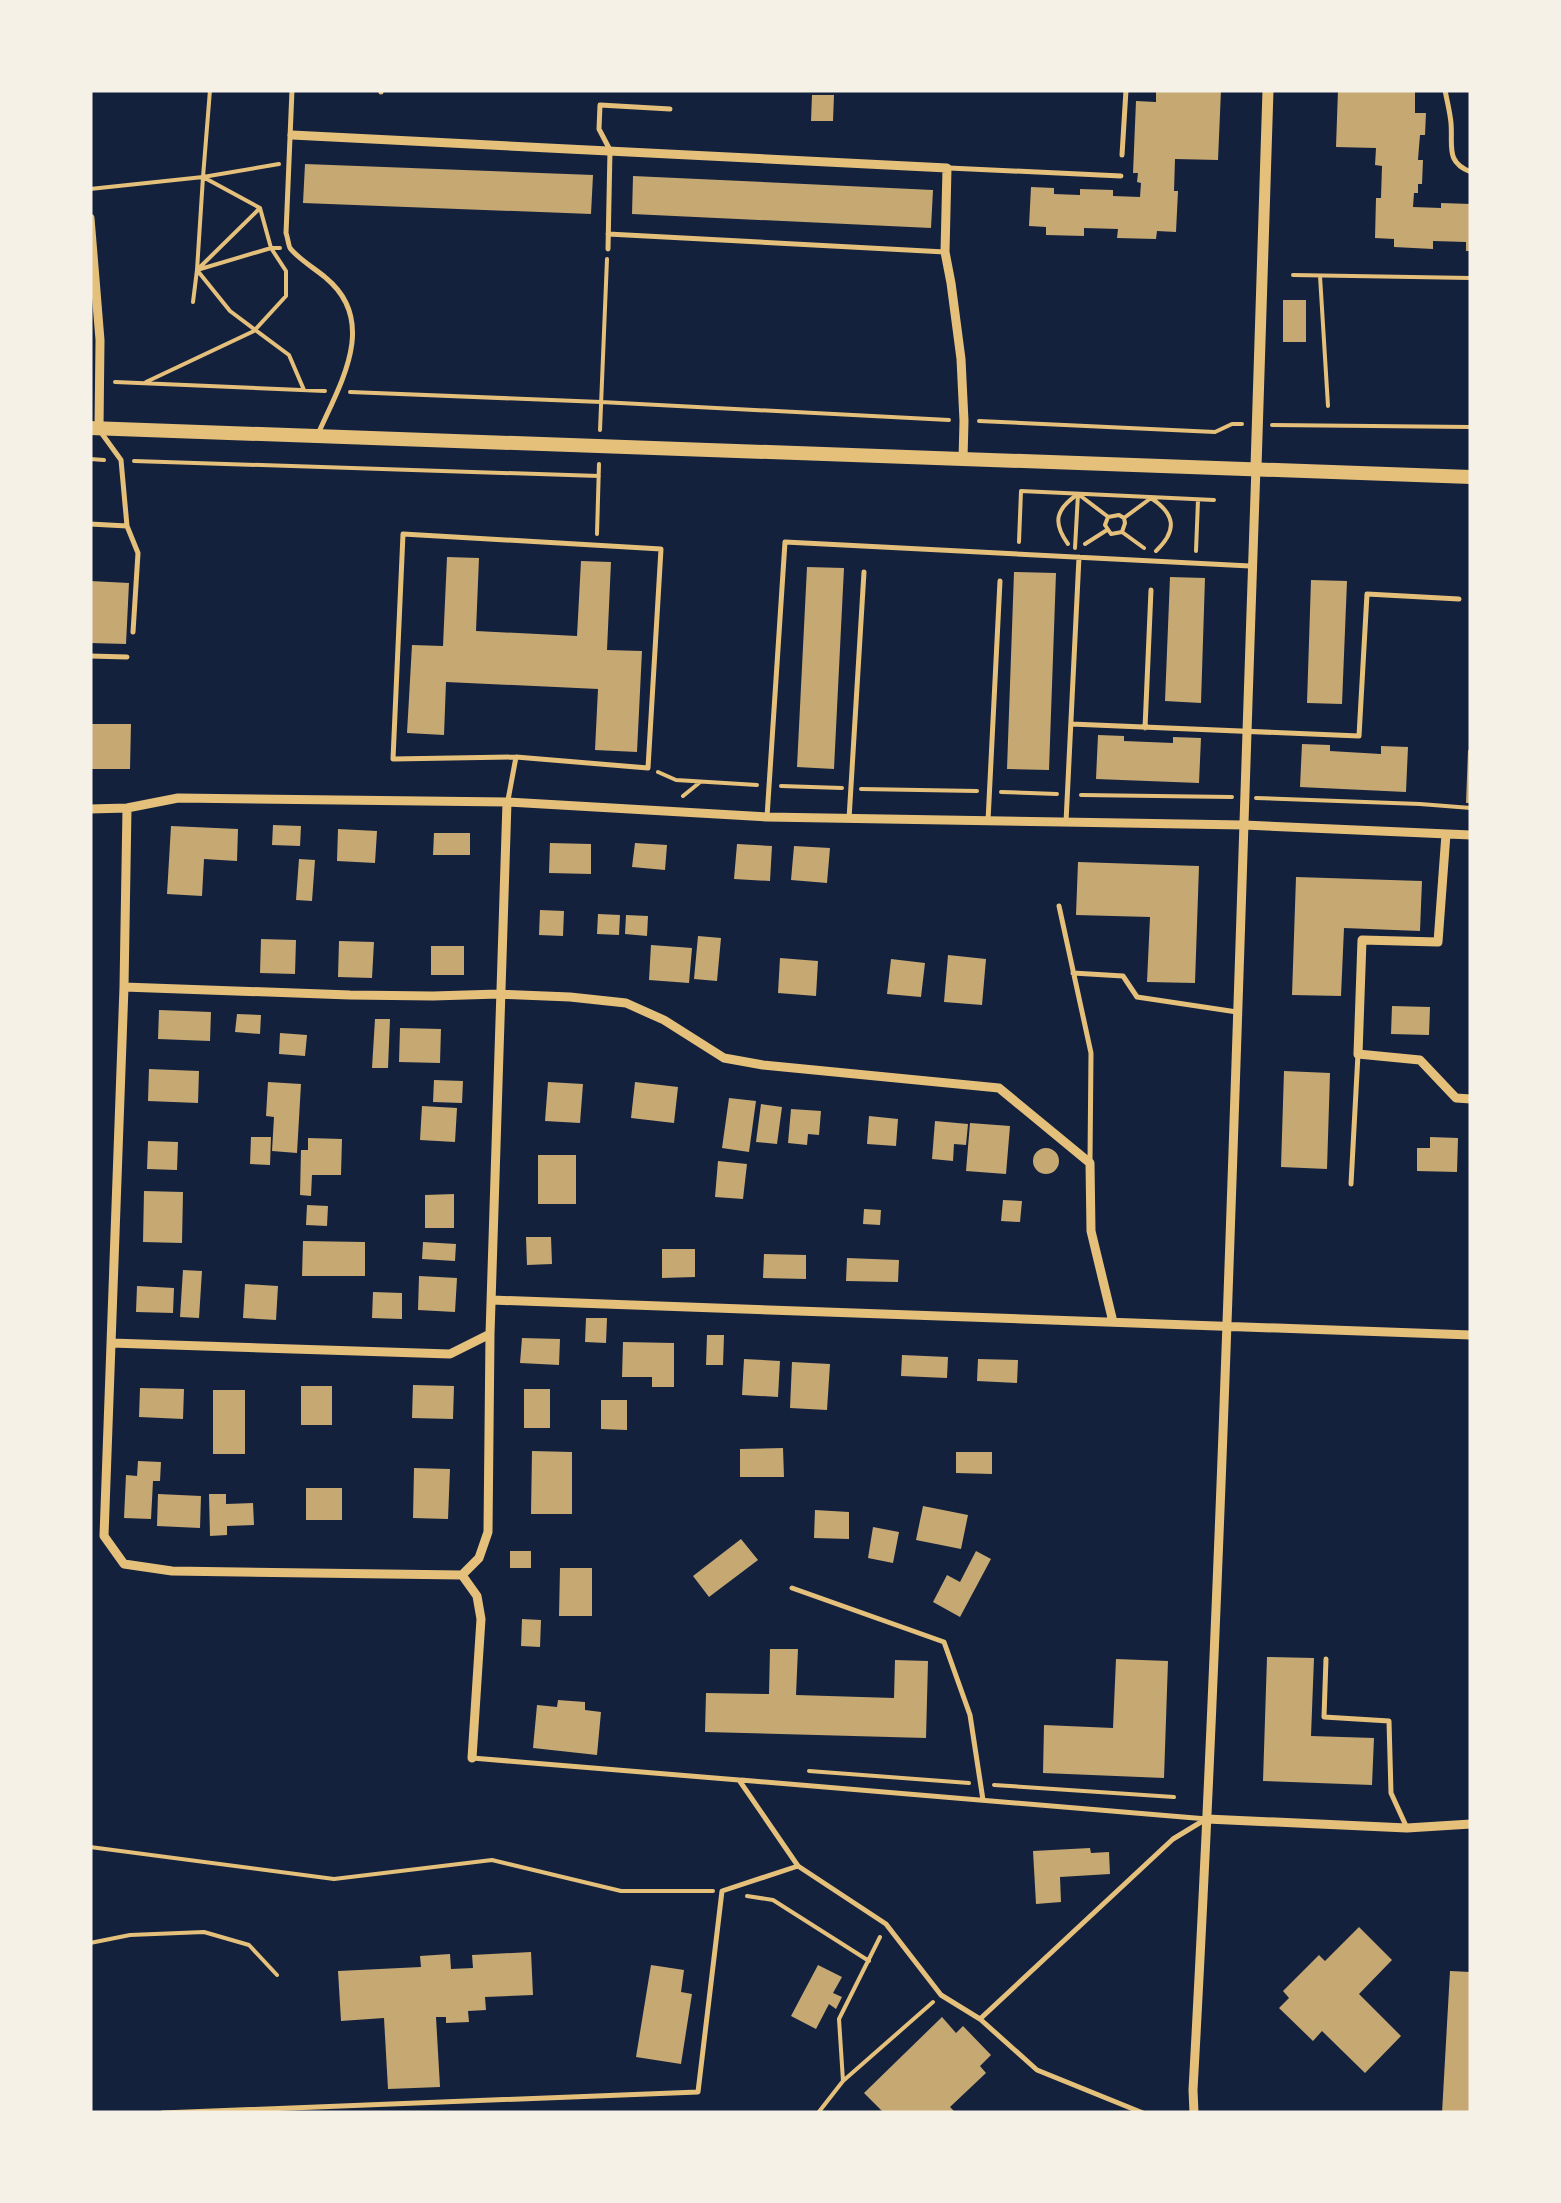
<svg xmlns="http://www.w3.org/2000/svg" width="1561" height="2203" font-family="Spectral,serif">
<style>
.building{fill:#c6a872}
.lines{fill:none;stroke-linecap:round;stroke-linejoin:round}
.path{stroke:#e5c07b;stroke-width:4}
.service{stroke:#e5c07b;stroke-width:5}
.minor{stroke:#e5c07b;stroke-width:9}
.tertiary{stroke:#e5c07b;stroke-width:11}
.primary{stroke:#e5c07b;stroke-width:14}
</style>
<rect width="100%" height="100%" fill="#14213d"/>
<path class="building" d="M1156,90H1221L1218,160L1175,159L1174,191H1178L1176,232L1157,231L1156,239L1117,238L1118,229L1084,228V236L1046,235V227L1029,226L1031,187L1054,188V194L1080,195V189L1113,190V196L1140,197L1141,183L1137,182L1138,173H1133L1136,101L1156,102Z
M1338,90L1415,92V113H1426L1425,135H1420L1419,147L1418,160H1423L1422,184H1418V193H1414L1413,207L1441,208V203L1471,204V251H1466V242L1433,241V249L1394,247V239L1375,238L1376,198H1381L1382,166L1375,165L1376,148L1336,147Z
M812,95H834L833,121H811Z
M305,164L593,175L591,214L303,203Z
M633,176L933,190L931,228L632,214Z
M1283,300H1306V342H1283Z
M447,557L479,558L476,631L577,636L581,561L611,562L607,650L642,651L637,752L595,750L598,689L446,682L444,735L407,733L412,645L443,646Z
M807,567L844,568L834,769L797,767Z
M1014,572L1056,573L1049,770L1007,769Z
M1170,577L1205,578L1201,703L1165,701Z
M1311,580L1347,581L1342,704L1307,703Z
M90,581L129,583L126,644L90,643Z
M90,724H131L130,769H90Z
M1098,735L1124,736V741L1173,743V737L1201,738L1199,783L1096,779Z
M1302,744L1330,745V751L1381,754V746L1408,747L1406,792L1300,787Z
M1468,750H1471V803H1466Z
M273,825L301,826L300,846L272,845Z
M171,826L238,829L237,861L204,859L202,896L167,894Z
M338,829L377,831L375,863L337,861Z
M434,833H470V855H433Z
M550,843L591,844V874L549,873Z
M635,843L667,845L665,870L632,867Z
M737,844L772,846L770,881L734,879Z
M794,846L830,848L827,883L791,880Z
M299,859L315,860L312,901L296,900Z
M1078,862L1199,866L1195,983L1147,982L1150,917L1076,915Z
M1296,877L1422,881L1420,931L1344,928L1341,996L1292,995Z
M540,910L564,911L563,936L539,935Z
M598,914L620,915L619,935L597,934Z
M626,915L648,916L647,936L625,934Z
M698,936L721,938L717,981L694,979Z
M261,939L296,940L295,974L260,973Z
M339,941L374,942L372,978L338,977Z
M651,945L692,948L689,983L649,980Z
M431,946H464V975H431Z
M948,955L986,959L982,1005L944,1002Z
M780,958L818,961L816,996L778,993Z
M891,959L925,963L921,997L887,994Z
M1392,1006L1430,1007L1429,1035L1391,1034Z
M159,1010L211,1012L210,1041L158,1039Z
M237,1014L261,1015L260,1034L235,1032Z
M375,1019H390L388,1068H372Z
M400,1028L441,1029L440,1063L399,1062Z
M280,1033L307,1035L305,1056L279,1054Z
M149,1069L199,1071L198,1103L148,1101Z
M1284,1071L1330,1073L1327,1169L1281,1167Z
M434,1080L463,1081L462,1103L433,1102Z
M268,1082L301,1084L297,1153L272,1151L274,1117L266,1116Z
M548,1082L583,1084L580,1123L545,1121Z
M635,1082L678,1087L674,1123L631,1118Z
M729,1098L756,1101L749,1152L722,1148Z
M761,1104L782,1107L777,1144L756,1142Z
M422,1106L457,1108L455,1142L420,1140Z
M791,1109L821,1111L819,1135L808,1134L807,1145L788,1143Z
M869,1116L898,1119L896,1146L867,1144Z
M935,1121L968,1124L966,1145L954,1144L953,1161L932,1159Z
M970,1123L1010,1126L1006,1174L966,1171Z
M251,1137H271L270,1165L250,1164Z
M1430,1137L1458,1138L1457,1172L1417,1171V1148H1430Z
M308,1138L342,1139L341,1175H312L311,1196L300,1195L301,1150H308Z
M148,1141L178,1142L177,1170L147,1169Z
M1033 1161a13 13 0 1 1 26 0a13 13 0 1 1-26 0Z
M538,1155H576V1204H538Z
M718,1161L747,1164L743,1199L715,1197Z
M144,1191L183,1192L182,1243L143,1242Z
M454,1194V1228H425V1195Z
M1003,1200L1022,1201L1020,1222L1001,1221Z
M307,1205L328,1206L327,1226L306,1225Z
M864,1209L881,1210L880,1225L863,1224Z
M526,1237H551L552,1264L527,1265Z
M303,1241L365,1242V1276H302Z
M423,1242L456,1244L455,1261L422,1259Z
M662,1249H695V1277L662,1278Z
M764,1254L806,1255V1279L763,1278Z
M847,1258L899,1260L898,1282L846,1281Z
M183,1270L202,1271L199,1318L180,1317Z
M419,1276L457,1278L455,1312L418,1310Z
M245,1284L278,1286L276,1320L243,1318Z
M137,1286L174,1288L173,1313L136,1312Z
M373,1292L402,1293V1319L372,1318Z
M586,1318H607L606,1343L585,1342Z
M707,1335H724L723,1365H706Z
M522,1338L560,1339L559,1365L520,1363Z
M623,1342L674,1343V1387H652V1377H622Z
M902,1355L948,1357L947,1378L901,1376Z
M744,1359L780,1361L778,1397L742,1395Z
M978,1359L1018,1360L1017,1383L977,1381Z
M792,1362L830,1364L827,1410L790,1408Z
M413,1385L454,1386L453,1419L412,1418Z
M301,1386H332V1425H301Z
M140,1388L184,1389L183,1419L139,1417Z
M524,1389H550V1428H524Z
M213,1390H245V1454H213Z
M601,1400H627V1430L601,1429Z
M783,1448L784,1477H740V1449Z
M532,1451L572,1452V1514H531Z
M956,1452H992V1474L956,1473Z
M138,1461L161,1462L160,1481H153L151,1519L124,1518L126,1475L137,1476Z
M414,1468L450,1469L448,1519L413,1518Z
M306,1488H342V1520H306Z
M158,1494L201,1496L200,1528L157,1526Z
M209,1494H226V1504L253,1503L254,1525L227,1526V1535L210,1536Z
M923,1506L968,1515L961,1549L916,1540Z
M815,1510L849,1512V1539L814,1538Z
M873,1527L899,1532L893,1563L868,1558Z
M741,1539L758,1560L709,1597L693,1576Z
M510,1551H531V1568H510Z
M976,1551L991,1559L960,1617L933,1602L947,1575L960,1582Z
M560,1568H592V1616H559Z
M522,1619L541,1620L540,1647L521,1646Z
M770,1649H798L796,1695L894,1698L895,1660L928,1661L926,1738L705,1732L706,1693L769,1694Z
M1267,1657L1314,1658L1311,1736L1374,1738L1372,1785L1263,1781Z
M1116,1659L1168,1661L1164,1778L1043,1773L1044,1725L1113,1728Z
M558,1700L585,1702V1710L601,1712L597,1755L533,1748L537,1705L557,1707Z
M1090,1848L1091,1853L1109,1852L1110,1874L1060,1877L1061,1902L1036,1904L1033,1851Z
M1359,1927L1392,1960L1359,1994L1401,2036L1365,2073L1322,2031L1313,2041L1279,2008L1289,1998L1283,1991L1319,1955L1325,1961Z
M531,1952L533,1995L485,1997L486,2010L468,2011L469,2022L446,2023V2017H436L440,2087L388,2089L384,2018L341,2021L338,1971L421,1967L420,1956L450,1954L451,1969L473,1968L472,1955Z
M651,1965L684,1970L681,1992L692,1994L681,2064L636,2057Z
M818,1965L842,1977L833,1993L842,1997L836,2009L829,2004L816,2029L791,2016Z
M1450,1971L1471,1972V2113H1442Z
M942,2017L956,2033L963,2026L991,2055L980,2066L986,2073L950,2107L956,2113H884L864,2093Z"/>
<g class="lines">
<path class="path" d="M210,90L203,177L260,208L271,248H280
M90,189L203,177L279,164
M197,270L230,311L289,355L304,390
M1293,275L1471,278
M1320,276L1328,406
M193,302L197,270L260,208
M115,382L325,391
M146,382L254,331L286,296V271L271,248L197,270L203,177
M350,392L601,402L949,420
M979,421L1215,432L1232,424H1242
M1272,425L1471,427
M600,430L607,259
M90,459L104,460
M134,461L599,476
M1124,518L1119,515L1108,517L1105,525L1111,534L1122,532L1125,523L1124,518L1151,498C1175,514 1178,530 1156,551
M1122,532L1144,548
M597,534L599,464
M1019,542L1021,491L1214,500
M1068,544C1052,522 1056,509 1078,494
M1085,544L1107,530
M1075,548L1078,494L1107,516
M1196,551L1198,500
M658,772L676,780L757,785
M781,786L842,788
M861,789L977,791
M1001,792L1057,794
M1081,795L1232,797
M683,796L699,783
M1256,798L1420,804L1471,808
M809,1771L969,1783
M994,1785L1174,1797
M90,1847L334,1879L492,1860L621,1891H713
M747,1896L773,1900L869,1961
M90,1943L130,1935L204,1932L249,1945L277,1975
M843,2081L839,2019L880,1937
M818,2113L843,2081L933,2002"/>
<path class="service" d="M292,90L286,233C287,235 289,247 290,248C297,258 317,270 326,278C379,322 340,384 318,434
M1445,90C1447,101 1450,112 1451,123C1453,146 1445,162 1471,172
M381,92V90
M1122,155L1126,90
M949,168L1121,176
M608,234L945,252
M608,249L610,150L599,129L600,105L670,109
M100,431L121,460L127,526L138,553L133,632
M90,524L127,526
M90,656L127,657
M1071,724L1359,736L1367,594L1459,599
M1145,728L1151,590
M508,800L516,757L648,768L661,549L403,534L393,759L516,757
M767,817L785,542L1250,566
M849,819L864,572
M988,821L1000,581
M1066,822L1079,557
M1059,906L1091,1053L1090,1160
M1073,973L1123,976L1137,997L1237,1012
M1351,1184L1358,1054
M792,1588L944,1642L970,1715L983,1800
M1326,1659L1324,1717L1389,1721L1391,1793L1407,1828
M472,1758L739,1780L798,1866L886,1924L941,1995L980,2019L1037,2070L1143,2113
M741,1780L1207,1819
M980,2019L1173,1839L1206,1819
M162,2113L698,2092L722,1891L798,1866"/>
<path class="minor" d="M292,135L947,168L945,252L951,283L961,359L964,421L963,459
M90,218L100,340L99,428
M127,808L124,987L104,1536L124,1564L172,1571L462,1575
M90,809L127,808L178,798L507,802L767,817L1244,825L1471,835
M1446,834L1438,942L1362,940L1358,1054L1420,1060L1456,1098L1471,1099
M124,987L350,995L433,996L499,994L570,997L626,1003L664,1020L724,1058L763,1065L999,1088L1090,1163L1091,1231L1113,1322
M492,1300L1471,1335
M111,1343L450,1354L490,1334
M472,1758L481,1619L477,1596L462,1575L479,1558L488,1532L490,1334L507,802
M1207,1819L1407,1828L1471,1824
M1194,2113L1193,2090C1223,1550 1237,1008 1256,467"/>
<path class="tertiary" d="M1256,467L1268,90"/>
<path class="primary" d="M90,428L1471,477"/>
</g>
<rect width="1561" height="2203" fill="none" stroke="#f6f1e7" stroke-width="185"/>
</svg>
